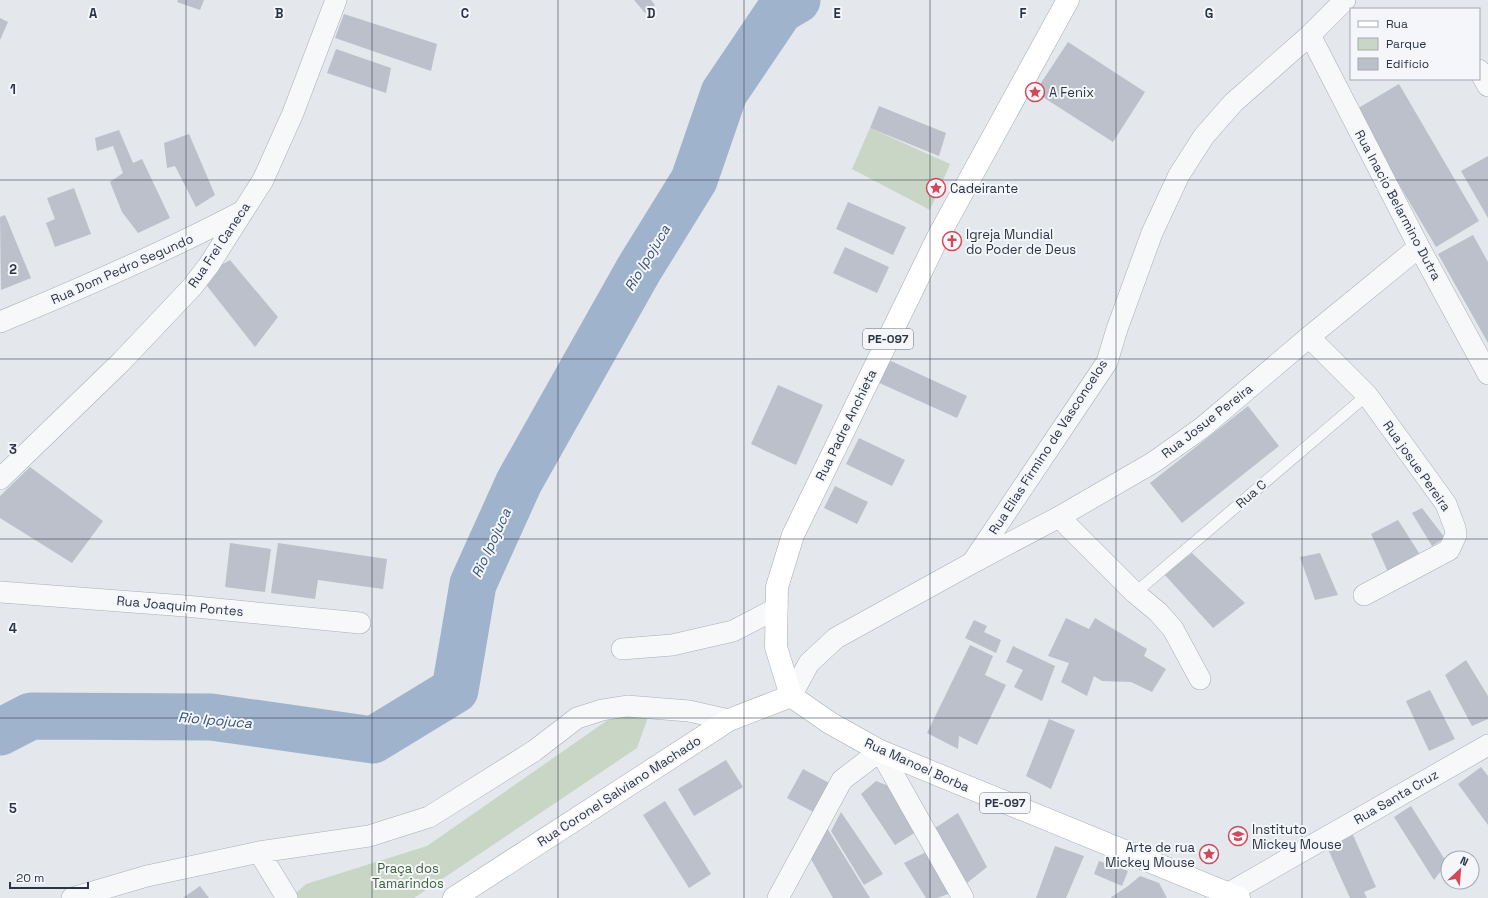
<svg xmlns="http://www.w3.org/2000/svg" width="1488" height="898" font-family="'Space Grotesk',sans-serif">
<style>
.park{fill:#c9d6c5}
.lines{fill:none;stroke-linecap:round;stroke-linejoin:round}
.river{stroke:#9fb4cc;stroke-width:47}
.building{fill:#bbc0ca}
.service-casing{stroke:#a9aeb7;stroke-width:12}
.minor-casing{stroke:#a9aeb7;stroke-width:22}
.secondary-casing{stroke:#a9aeb7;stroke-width:23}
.primary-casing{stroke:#a3abb8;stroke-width:23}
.service{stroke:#f7f8fa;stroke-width:11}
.minor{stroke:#f7f8fa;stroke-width:21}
.secondary{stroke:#fff;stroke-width:22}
.primary{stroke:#fff;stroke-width:22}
.grid{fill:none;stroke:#2b3445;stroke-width:1;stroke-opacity:0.55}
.labels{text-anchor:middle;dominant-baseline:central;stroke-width:4;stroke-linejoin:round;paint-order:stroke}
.shield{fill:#f4f6f9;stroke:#676e7b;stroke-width:1}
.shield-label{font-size:12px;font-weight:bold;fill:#2b3445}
.poi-label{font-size:13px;fill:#2b3445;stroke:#f4f6f9;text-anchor:start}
.street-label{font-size:13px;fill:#2b3445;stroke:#f4f6f9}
.park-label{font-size:13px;fill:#3f6138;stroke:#f4f6f9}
.water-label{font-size:14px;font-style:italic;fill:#34527a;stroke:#f4f6f9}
.grid-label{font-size:13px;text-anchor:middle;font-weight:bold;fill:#2b3445;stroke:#f4f6f9;stroke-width:4;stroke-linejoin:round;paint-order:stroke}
</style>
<rect width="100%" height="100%" fill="#e4e7ec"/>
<path class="park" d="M870,128L950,164L930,210L852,169Z
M625,708H645L647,720L637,748L414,898H296L295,894L306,884L427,846Z"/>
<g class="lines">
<path class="river" d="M0,732L31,716L211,717L373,740L455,690L473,584L519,482L639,269L694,180L724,93L780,10L797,0"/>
</g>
<path class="building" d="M178,0H204L200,10L177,2Z
M634,0H651L655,5L645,13Z
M344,14L437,44L431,71L335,38Z
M0,18L8,22L0,40Z
M1068,42L1145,92L1113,142L1035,92Z
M336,49L391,68L386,93L327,73Z
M1399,84L1479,221L1436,247L1355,110Z
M879,106L946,133L939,156L870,128Z
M119,130L133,163L142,159L170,218L138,233L122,212L110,182L123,173L113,146L97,151L95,138Z
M189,134L215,195L196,207L175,166L167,168L164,143Z
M1488,156V218L1461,171Z
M74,188L91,234L55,247L46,223L55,219L47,198Z
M848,202L906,227L893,255L836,229Z
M5,215L31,278L1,290L0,217Z
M1473,235L1488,262V343L1438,254Z
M845,247L889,267L877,293L833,273Z
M230,260L278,317L255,347L200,277Z
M891,361L967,396L957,418L875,381Z
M778,385L823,405L796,465L751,444Z
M1248,406L1279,446L1182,523L1150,483Z
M859,438L905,460L892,486L846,464Z
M30,467L103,521L72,563L0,518V496Z
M835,486L868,502L857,524L824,508Z
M1422,508L1445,538L1432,546L1412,513Z
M1398,520L1419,553L1388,572L1371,534Z
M230,543L271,549L265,592L225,587Z
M278,543L387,559L383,589L318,580L315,599L271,593Z
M1192,553L1245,603L1213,628L1164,574Z
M1320,553L1338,595L1315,600L1300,557Z
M1066,618L1089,629L1095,618L1147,649L1144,656L1166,669L1152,692L1131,682L1102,681L1094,676L1087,696L1061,682L1069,663L1048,656Z
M974,620L987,626L984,632L1001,640L996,653L965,638Z
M970,645L993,656L985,675L1006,685L977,745L959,736L958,749L927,733Z
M1013,646L1055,666L1042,701L1014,687L1023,670L1006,662Z
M1466,660L1488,696V719L1472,726L1445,675Z
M1430,690L1455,739L1429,751L1406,701Z
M1049,719L1075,730L1051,789L1026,776Z
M726,760L743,787L694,816L678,789Z
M1481,767L1488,776V825L1458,784Z
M803,769L833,785L817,814L787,798Z
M876,781L891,787L916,832L895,845L861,794Z
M665,801L711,874L689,888L643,815Z
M1411,806L1447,863L1434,880L1394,817Z
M841,812L883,874L864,885L831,831Z
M958,813L987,867L967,883L935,828Z
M827,828L870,898H833L811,859Z
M1353,835L1376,887L1364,892L1367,898H1350L1327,847Z
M1055,846L1084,856L1066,898H1036Z
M926,852L951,893L937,898H926L904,863Z
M1099,861L1128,871L1122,886L1094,874Z
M1140,876L1159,883L1167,898H1110L1128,886Z
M200,886L209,898H183Z"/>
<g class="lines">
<defs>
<path id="service" d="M1135,593L1367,395"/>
<path id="minor" d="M1310,35L1419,247L1488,374
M1479,70L1488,86
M0,322C82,288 163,253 241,212
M1309,337L1367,395L1446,504L1455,528L1456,535L1449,550L1364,595
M0,479L121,362L192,287L209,265L263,180L293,113L336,0
M1059,517L1135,593L1158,612L1173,629L1200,679
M974,560L1107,362L1117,329L1152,233L1179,175L1204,136L1233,103L1310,35L1345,0
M0,592L185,606L360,623
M622,649L672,645L733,631L777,608
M791,696L809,663L836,638L972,563L1059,517L1154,462L1203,427L1309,337L1419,247
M259,852L287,898
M72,898L147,876L259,852L369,836L429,817L534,751L577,718L602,710L627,706L689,711L729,720
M778,898L842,780L880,751L963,898
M1220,898L1488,745"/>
<path id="secondary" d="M454,898L729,720L791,696"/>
<path id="primary" d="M1068,0L939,235L793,535L777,587L776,647L791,696L830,723L880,751L1239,898"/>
</defs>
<use href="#service" class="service-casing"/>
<use href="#minor" class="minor-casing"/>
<use href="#secondary" class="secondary-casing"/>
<use href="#primary" class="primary-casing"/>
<use href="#service" class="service"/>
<use href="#minor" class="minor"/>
<use href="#secondary" class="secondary"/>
<use href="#primary" class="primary"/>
</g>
<path class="grid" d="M186,0V898M372,0V898M558,0V898M744,0V898M930,0V898M1116,0V898M1302,0V898M0,180H1488M0,359H1488M0,539H1488M0,718H1488"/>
<defs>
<symbol id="sight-ring" viewBox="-11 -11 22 22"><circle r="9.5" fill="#f4f6f9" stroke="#d1495b" stroke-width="1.5"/><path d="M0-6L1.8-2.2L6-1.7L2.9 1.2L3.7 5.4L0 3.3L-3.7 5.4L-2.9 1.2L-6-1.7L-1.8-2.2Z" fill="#d1495b"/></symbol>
<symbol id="church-ring" viewBox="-11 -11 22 22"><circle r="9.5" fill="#f4f6f9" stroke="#d1495b" stroke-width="1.5"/><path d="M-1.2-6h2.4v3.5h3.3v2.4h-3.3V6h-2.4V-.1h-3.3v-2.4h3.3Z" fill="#d1495b"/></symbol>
<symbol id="school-ring" viewBox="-11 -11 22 22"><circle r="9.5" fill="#f4f6f9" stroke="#d1495b" stroke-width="1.5"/><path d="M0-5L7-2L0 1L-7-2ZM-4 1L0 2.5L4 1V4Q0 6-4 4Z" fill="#d1495b"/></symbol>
</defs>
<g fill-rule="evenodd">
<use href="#sight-ring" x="1024" y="81" width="22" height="22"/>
<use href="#sight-ring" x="925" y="177" width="22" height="22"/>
<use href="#church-ring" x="941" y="230" width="22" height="22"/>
<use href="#school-ring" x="1227" y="825" width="22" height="22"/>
<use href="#sight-ring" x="1198" y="843" width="22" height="22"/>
</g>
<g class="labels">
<g class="shield">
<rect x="863" y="329" width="50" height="20" rx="3"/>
<rect x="980" y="793" width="50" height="20" rx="3"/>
</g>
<g class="shield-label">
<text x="888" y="339">PE-097</text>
<text x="1005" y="803">PE-097</text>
</g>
<g class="poi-label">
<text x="1049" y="92">A Fenix</text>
<text x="950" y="188">Cadeirante</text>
<text x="966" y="234">Igreja Mundial<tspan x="966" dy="15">do Poder de Deus</tspan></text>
<text x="1252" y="829">Instituto<tspan x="1252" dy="15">Mickey Mouse</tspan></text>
<text x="1195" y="847" text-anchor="end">Arte de rua<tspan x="1195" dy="15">Mickey Mouse</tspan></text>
</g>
<g class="street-label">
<text transform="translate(1398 205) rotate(62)">Rua Inacio Belarmino Dutra</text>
<text transform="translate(219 245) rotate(-56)">Rua Frei Caneca</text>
<text transform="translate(122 269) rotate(-24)">Rua Dom Pedro Segundo</text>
<text transform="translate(1207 421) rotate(-38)">Rua Josue Pereira</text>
<text transform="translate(846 425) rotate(-64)">Rua Padre Anchieta</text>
<text transform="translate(1048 447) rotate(-57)">Rua Elias Firmino de Vasconcelos</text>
<text transform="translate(1417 466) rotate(55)">Rua josue Pereira</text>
<text transform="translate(1251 494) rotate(-41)">Rua C</text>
<text transform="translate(180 606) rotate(5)">Rua Joaquim Pontes</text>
<text transform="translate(917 765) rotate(24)">Rua Manoel Borba</text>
<text transform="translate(619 791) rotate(-33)">Rua Coronel Salviano Machado</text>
<text transform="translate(1396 797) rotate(-30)">Rua Santa Cruz</text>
</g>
<g class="park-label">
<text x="408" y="868">Praça dos<tspan x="408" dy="15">Tamarindos</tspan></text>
</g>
<g class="water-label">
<text transform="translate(647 258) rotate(-59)">Rio Ipojuca</text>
<text transform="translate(491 543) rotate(-65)">Rio Ipojuca</text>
<text transform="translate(215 720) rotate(5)">Rio Ipojuca</text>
</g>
</g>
<g class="grid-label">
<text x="93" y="18">A</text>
<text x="279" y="18">B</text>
<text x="465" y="18">C</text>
<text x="651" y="18">D</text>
<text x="837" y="18">E</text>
<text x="1023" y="18">F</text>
<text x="1209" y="18">G</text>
<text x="13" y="94">1</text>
<text x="13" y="274">2</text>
<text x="13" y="454">3</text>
<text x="13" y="633">4</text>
<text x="13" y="813">5</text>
</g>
<rect x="1350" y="8" width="130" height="72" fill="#f4f6f9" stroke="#a4a8b1"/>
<rect x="1358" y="21" width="20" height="6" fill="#ffffff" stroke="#a4a8b1"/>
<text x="1386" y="28" font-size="12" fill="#2b3445">Rua</text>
<rect x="1358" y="38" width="20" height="12" fill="#c9d6c5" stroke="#a4a8b1"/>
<text x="1386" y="48" font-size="12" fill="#2b3445">Parque</text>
<rect x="1358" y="58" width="20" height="12" fill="#bbc0ca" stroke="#a4a8b1"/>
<text x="1386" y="68" font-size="12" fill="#2b3445">Edifício</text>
<g transform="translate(1460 870) rotate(26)"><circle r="19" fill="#f4f6f9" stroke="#a4a8b1"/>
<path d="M0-3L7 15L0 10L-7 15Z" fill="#d1495b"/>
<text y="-6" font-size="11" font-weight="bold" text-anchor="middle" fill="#2b3445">N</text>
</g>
<path d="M10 882v6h78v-6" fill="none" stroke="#2b3445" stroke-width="2"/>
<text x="16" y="882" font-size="12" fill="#2b3445" stroke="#f4f6f9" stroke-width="3" paint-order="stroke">20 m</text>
</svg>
